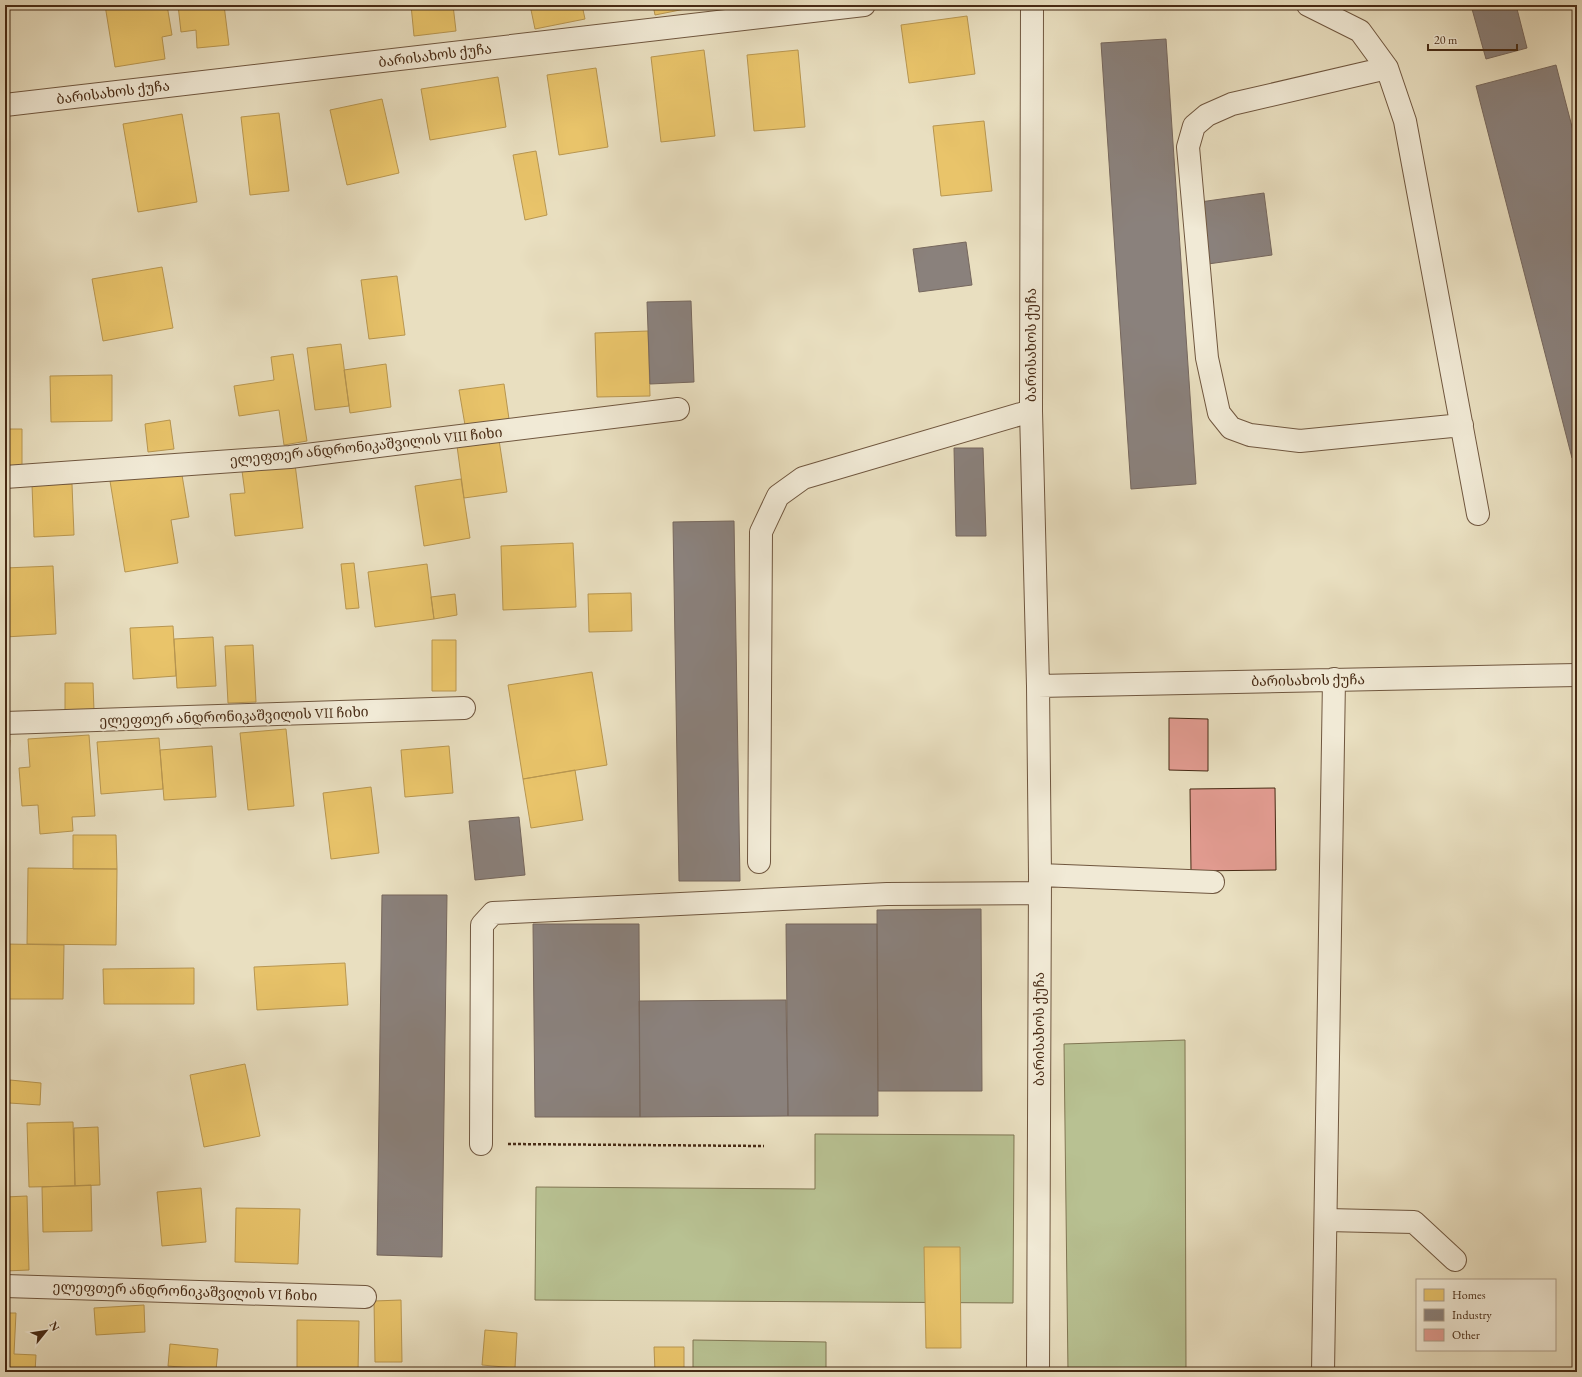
<svg xmlns="http://www.w3.org/2000/svg" width="1582" height="1377" font-family="'EB Garamond','Noto Serif Georgian',serif">
<style>
.green{fill:#b8c192;stroke:#807653}
.homes{fill:#e9c46a;stroke:#b89650}
.industry{fill:#8a817c;stroke:#76675d}
.building{fill:#e19b90;stroke:#472a14}
.lines{fill:none;stroke-linecap:round;stroke-linejoin:round}
.minor-casing{stroke:#70573f;stroke-width:24}
.path{stroke:#472a14;stroke-width:2.5;stroke-dasharray:3 2;stroke-linecap:butt}
.minor{stroke:#f1ead6;stroke-width:22}
.labels{text-anchor:middle;dominant-baseline:central;stroke-width:4;stroke-linejoin:round;paint-order:stroke}
.street-label{font-size:14px;fill:#472a14;stroke:#f1ead6}
</style>
<rect width="100%" height="100%" fill="#e9dfc0"/>
<filter id="stains"><feTurbulence type="fractalNoise" baseFrequency=".005" numOctaves="4"/><feColorMatrix values="0 0 0 0 .2 0 0 0 0 .09 0 0 0 0 .02 0 0 0 .5 -.17"/></filter>
<radialGradient id="worn" r=".72"><stop offset=".6" stop-color="#630" stop-opacity="0"/><stop offset="1" stop-color="#630" stop-opacity=".3"/></radialGradient>
<path class="green" d="M1185,1040L1186,1372H1068L1064,1044Z
M815,1134L1014,1135L1013,1303L535,1300L536,1187L815,1189Z
M693,1340L826,1342V1372H693Z"/>
<path class="homes" d="M105,5H167L172,35L162,37L165,59L115,67Z
M178,5H224L229,45L197,48L196,30L181,32Z
M411,5H453L456,31L414,36Z
M530,5H582L585,19L535,29Z
M653,5H705L655,15Z
M967,16L975,74L909,83L901,25Z
M704,50L715,136L661,142L651,57Z
M798,50L805,127L754,131L747,55Z
M596,68L608,147L559,155L547,75Z
M498,77L506,127L430,140L421,89Z
M382,99L399,173L347,185L330,110Z
M279,113L289,191L250,195L241,117Z
M182,114L197,202L138,212L123,124Z
M984,121L992,191L941,196L933,126Z
M536,151L547,215L525,220L513,155Z
M162,267L173,328L103,341L92,279Z
M397,276L405,335L369,339L361,280Z
M648,331L650,396L597,397L595,333Z
M341,344L349,406L315,410L307,348Z
M293,354L307,441L284,445L279,410L239,416L234,386L274,380L271,357Z
M386,364L391,407L350,413L344,370Z
M112,375V421L51,422L50,376Z
M504,384L509,419L465,425L459,390Z
M170,420L174,449L148,452L145,424Z
M5,429H22V466H5Z
M499,440L507,492L464,498L457,446Z
M295,464L303,528L235,536L230,494L245,493L242,471Z
M181,469L189,517L171,520L178,563L125,572L110,481Z
M461,479L470,538L424,546L415,486Z
M72,484L74,535L34,537L32,485Z
M573,543L576,607L503,610L501,546Z
M354,563L359,608L346,609L341,564Z
M427,564L434,619L375,627L368,572Z
M53,566L56,634L5,637V568Z
M631,593L632,631L589,632L588,594Z
M455,594L457,615L434,619L431,597Z
M173,626L176,676L133,679L130,628Z
M213,637L216,686L177,688L174,639Z
M432,640H456V691H432Z
M253,645L256,702L228,703L225,646Z
M592,672L607,765L523,779L508,685Z
M65,683H93L94,711H65Z
M286,729L294,806L248,810L240,733Z
M89,735L95,816L72,817L73,831L40,834L38,805L22,806L19,768L30,767L28,739Z
M159,738L163,789L101,794L97,742Z
M5,740H10L6,809H5Z
M212,746L216,797L164,800L160,750Z
M449,746L453,793L405,797L401,750Z
M575,770L583,820L531,828L523,779Z
M371,787L379,853L331,859L323,793Z
M73,835H116L117,869H73Z
M28,868L117,869L116,945L27,944Z
M5,944L64,945L63,999H9V973H5Z
M345,963L348,1005L257,1010L254,967Z
M194,968V1004H104L103,969Z
M245,1064L260,1136L204,1147L190,1075Z
M10,1080L41,1083L40,1105L9,1103Z
M73,1122L75,1186L29,1187L27,1123Z
M98,1127L100,1185L75,1186L74,1128Z
M91,1185L92,1231L43,1232L42,1187Z
M201,1188L206,1242L162,1246L157,1192Z
M27,1196L29,1270L5,1271V1197Z
M236,1208L300,1209L298,1264L235,1262Z
M924,1247H960L961,1348H926Z
M401,1300L402,1362H375L374,1301Z
M144,1305L145,1332L96,1335L94,1308Z
M5,1313H16L14,1354L36,1355L35,1372H5Z
M297,1320L359,1321L358,1372H297Z
M485,1330L517,1333L515,1368L482,1365Z
M170,1344L218,1349L216,1370L168,1366Z
M654,1347H684V1372H655Z"/>
<path class="industry" d="M1486,5H1516L1527,48L1486,59L1472,9Z
M1166,39L1196,484L1131,489L1101,43Z
M1556,65L1577,146V457L1572,458L1476,86Z
M1264,193L1272,255L1208,264L1200,202Z
M966,242L972,285L919,292L913,249Z
M691,301L694,382L650,384L647,302Z
M954,448H983L986,536H956Z
M734,521L740,881H679L673,522Z
M519,817L525,875L475,880L469,821Z
M382,895H447L442,1257L377,1255Z
M981,909L982,1091H878L877,910Z
M533,924H639L640,1117H535Z
M786,924H877L878,1116H788Z
M786,1000L788,1116L640,1117L639,1001Z"/>
<path class="building" d="M1169,718L1208,719V771L1169,770Z
M1275,788L1276,870L1191,871L1190,789Z"/>
<g class="lines">
<defs>
<path id="minor" d="M1032,5L1031,411L1038,686L1040,875L1038,1372
M1308,5L1360,31L1387,68L1405,121L1478,514
M1387,68L1232,104L1207,115L1194,126L1188,147L1207,358L1219,413L1231,428L1250,435L1300,441L1462,425
M5,105L864,5
M5,477L290,457L678,409
M1038,686L1577,675
M5,723L464,708
M759,862L761,532L778,496L803,478L1031,411
M1040,875L1213,882
M481,1144L482,925L493,913L887,894L1039,893
M1327,1220L1414,1222L1455,1260
M5,1286L365,1297
M1323,1372L1334,679"/>
</defs>
<use href="#minor" class="minor-casing"/>
<path class="path" d="M508,1144L764,1146"/>
<use href="#minor" class="minor"/>
</g>
<g class="labels">
<g class="street-label">
<text transform="translate(435 55) rotate(-7)">ბარისახოს ქუჩა</text>
<text transform="translate(113 92) rotate(-7)">ბარისახოს ქუჩა</text>
<text transform="translate(1031 345) rotate(-90)">ბარისახოს ქუჩა</text>
<text transform="translate(366 446) rotate(-6)">ელეფთერ ანდრონიკაშვილის VIII ჩიხი</text>
<text transform="translate(1308 680) rotate(-1)">ბარისახოს ქუჩა</text>
<text transform="translate(234 716) rotate(-2)">ელეფთერ ანდრონიკაშვილის VII ჩიხი</text>
<text transform="translate(1039 1029) rotate(-90)">ბარისახოს ქუჩა</text>
<text transform="translate(185 1291) rotate(2)">ელეფთერ ანდრონიკაშვილის VI ჩიხი</text>
</g>
</g>
<rect width="1582" height="1377" fill="none" stroke="#e9dfc0" stroke-width="20"/>
<rect x="6" y="6" width="1570" height="1365" fill="none" stroke="#472a14" stroke-width="2"/>
<rect x="10" y="10" width="1562" height="1357" fill="none" stroke="#472a14"/>
<rect x="1416" y="1279" width="140" height="72" fill="#f1ead6" stroke="#ad9d88"/>
<rect x="1424" y="1289" width="20" height="12" fill="#e9c46a" stroke="#ad9d88"/>
<text x="1452" y="1299" font-size="12" fill="#472a14">Homes</text>
<rect x="1424" y="1309" width="20" height="12" fill="#8a817c" stroke="#ad9d88"/>
<text x="1452" y="1319" font-size="12" fill="#472a14">Industry</text>
<rect x="1424" y="1329" width="20" height="12" fill="#e19b90" stroke="#ad9d88"/>
<text x="1452" y="1339" font-size="12" fill="#472a14">Other</text>
<g transform="translate(46 1331) rotate(60)" stroke="#f1ead6" stroke-width="3" paint-order="stroke">
<path d="M0-3L7 15L0 10L-7 15Z" fill="#472a14"/>
<text y="-6" font-size="11" font-weight="bold" text-anchor="middle" fill="#472a14">N</text>
</g>
<path d="M1428 44v6h89v-6" fill="none" stroke="#472a14" stroke-width="2"/>
<text x="1434" y="44" font-size="12" fill="#472a14" stroke="#f1ead6" stroke-width="3" paint-order="stroke">20 m</text>
<rect width="100%" height="100%" filter="url(#stains)"/>
<rect width="100%" height="100%" fill="url(#worn)"/>
</svg>
